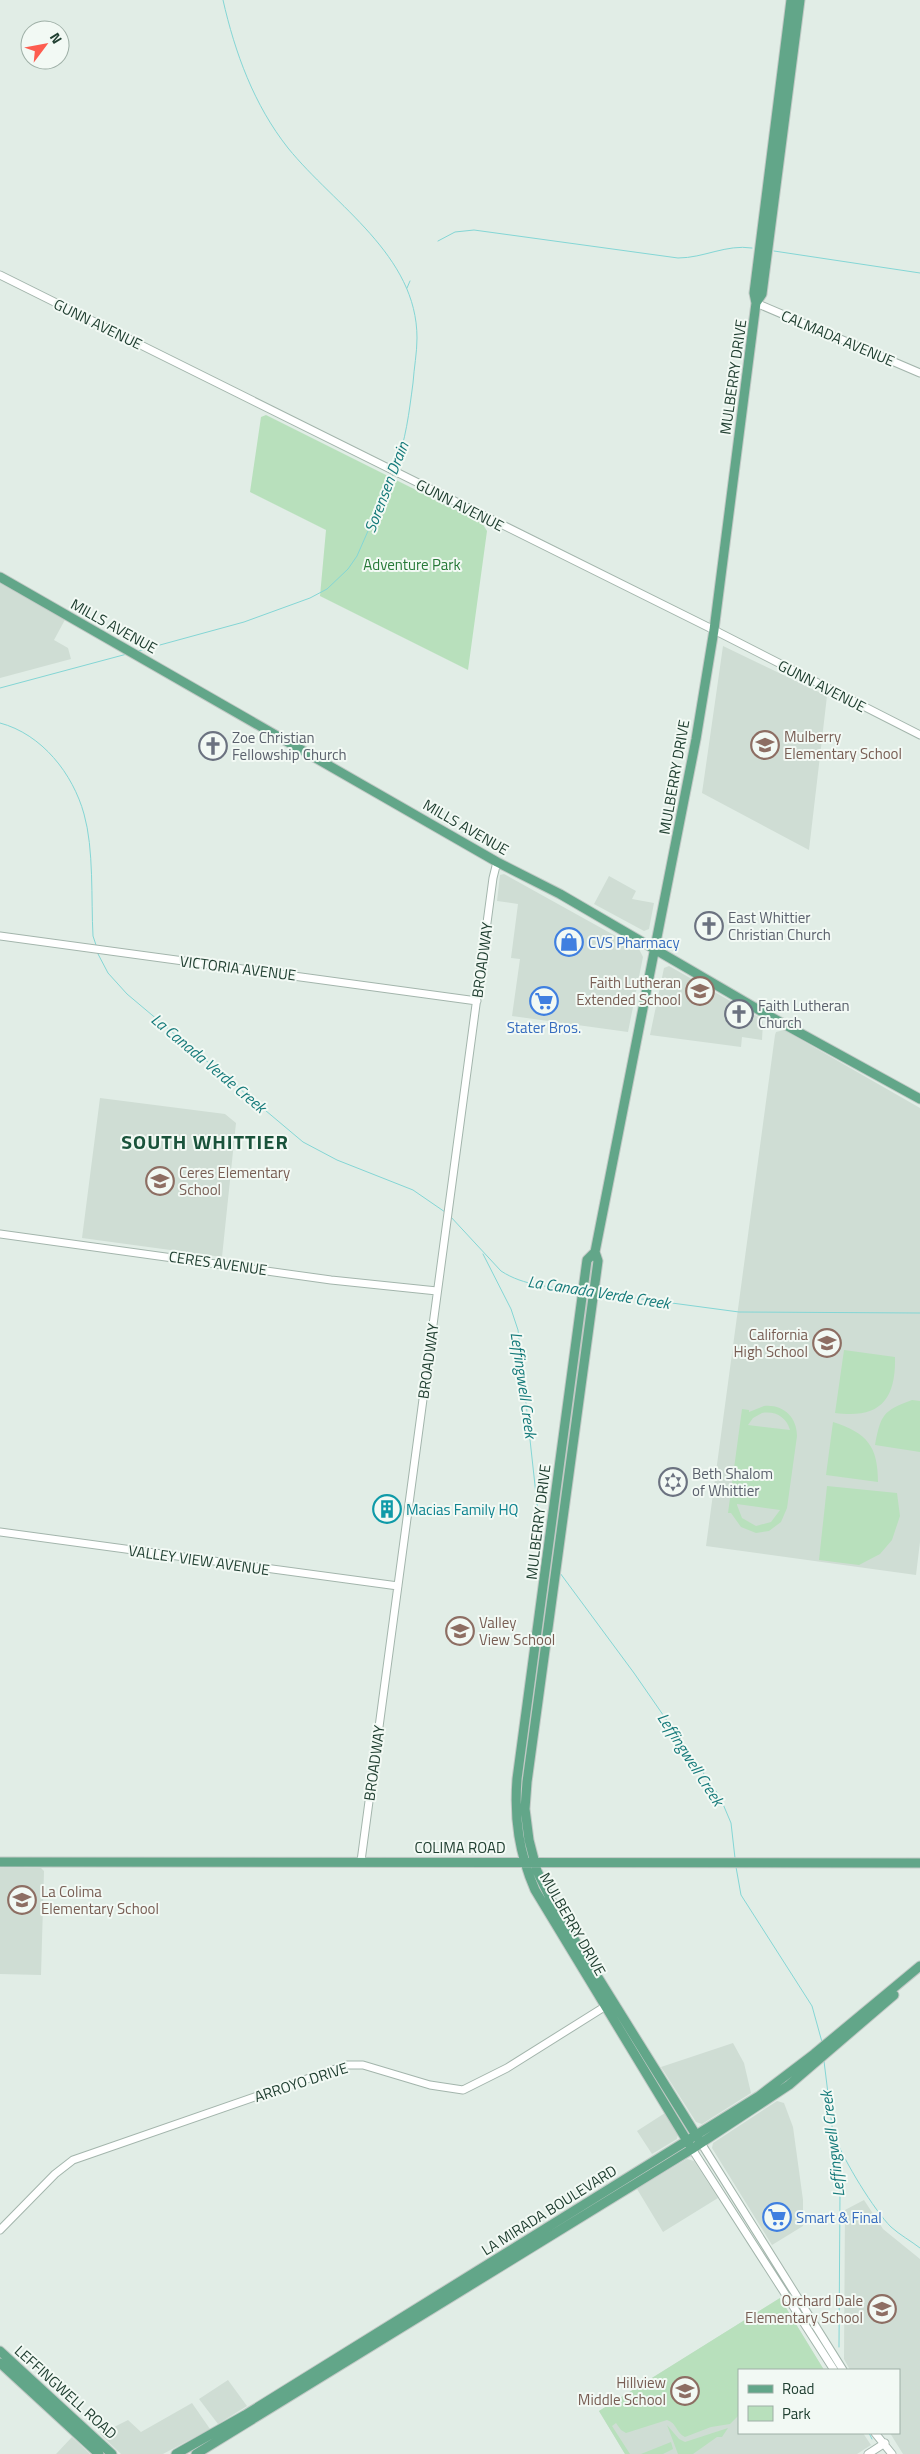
<svg xmlns="http://www.w3.org/2000/svg" width="920" height="2454" font-family="'Titillium Web',sans-serif">
<style>
.built{fill:#cfddd4}
.green{fill:#b8e0bc;fill-rule:evenodd}
.lines{fill:none;stroke-linecap:round;stroke-linejoin:round}
.stream{stroke:#84d6d5;stroke-width:1}
.minor-casing{stroke:#a3b5ac;stroke-width:9}
.major-casing{stroke:#c1c9c5;stroke-width:11}
.minor{stroke:#fff;stroke-width:7}
.major{stroke:#62a689;stroke-width:9}
.labels{text-anchor:middle;dominant-baseline:central;stroke-width:4;stroke-linejoin:round;paint-order:stroke}
.street-label{font-size:15px;fill:#203f31;stroke:#f2f9f4}
.park-label{font-size:15px;fill:#277938;stroke:#f2f9f4}
.education-label{font-size:15px;fill:#785e54;stroke:#f2f9f4;text-anchor:start}
.worship-label{font-size:15px;fill:#5b616d;stroke:#f2f9f4;text-anchor:start}
.shop-label{font-size:15px;fill:#366cbe;stroke:#f2f9f4;text-anchor:start}
.culture-label{font-size:15px;fill:#0d838f;stroke:#f2f9f4;text-anchor:start}
.water-label{font-size:16px;font-style:italic;fill:#157a7a;stroke:#f2f9f4}
.district-label{font-size:20px;font-weight:bold;letter-spacing:1px;fill:#1a533b;stroke:#f2f9f4}
</style>
<rect width="100%" height="100%" fill="#e1ede6"/>
<path class="built" d="M0,577L67,616L54,640L68,648L71,659L0,678Z
M723,646L827,696L809,850L702,793Z
M504,874L639,949L643,957L628,1032L512,1016L520,959L511,958L518,904L497,901L500,875Z
M609,876L636,891L632,899L654,903L649,929L644,931L594,904Z
M669,966L760,1018L763,1022L762,1040L742,1037L741,1047L650,1035L664,968Z
M784,1030L920,1108V1542L916,1575L706,1546L775,1035L776,1032Z
M100,1098L225,1114L236,1123L222,1257L82,1238Z
M0,1868H41L44,1871L41,1975L0,1974Z
M733,2043L744,2063L751,2093L702,2124L696,2122L661,2067Z
M777,2101L784,2103L793,2127L803,2200V2226L772,2245L712,2148L713,2143Z
M665,2113L678,2134L677,2139L652,2154L637,2131Z
M687,2159L694,2161L718,2198L663,2232L637,2189Z
M864,2200L883,2229L920,2259V2454H903L890,2433H899V2370H850L844,2359L845,2210Z
M780,2298L824,2370H739V2433H863L871,2445L857,2454H625L599,2411Z
M228,2380L247,2406L218,2424L199,2399Z
M192,2403L210,2429L163,2454H121L100,2434L128,2420L141,2432Z
M72,2437L90,2454H56Z"/>
<path class="green" d="M266,415L482,523L487,531L468,670L320,596L326,530L250,492L261,417Z
M844,1350L895,1357C896,1401 879,1419 835,1413Z
M912,1400L920,1401V1452L875,1445C881,1414 883,1411 912,1400Z
M764,1406C783,1404 797,1417 797,1436L787,1508L781,1522L769,1531L756,1533L741,1527L731,1513H728L742,1409L749,1410V1412ZM762,1413C776,1411 786,1417 790,1430L748,1425L753,1418ZM737,1505V1504L780,1510L771,1522L756,1526L742,1518Z
M833,1422C867,1433 878,1446 878,1482L826,1475Z
M827,1486L897,1493L900,1516L892,1540L880,1554L859,1565L819,1560Z
M780,2298L824,2370H739V2415L730,2424L711,2427L685,2437C676,2433 677,2423 667,2420L626,2433L621,2430L616,2423L612,2426L630,2454H625L599,2411Z
M667,2425L679,2439L685,2442L728,2428L722,2437H717L693,2454H678Z
M671,2442L673,2449L663,2454H641Z"/>
<g class="lines">
<path class="stream" d="M223,0C235,53 254,105 288,148C335,206 417,255 417,338C417,353 414,368 413,383C409,413 406,440 395,468
M438,241L455,232L474,230L678,258C704,258 726,244 752,248
M774,251L920,273
M407,288L410,281
M138,651L244,622L310,598L327,589L348,569L357,556L393,474
M0,688L127,654
M0,723C42,734 73,774 84,814C94,849 91,899 93,936L96,945
M97,952L108,973L127,994L303,1142L337,1160L413,1190L445,1212
M450,1216L501,1271C524,1286 551,1287 578,1290
M483,1254L511,1309L518,1330L539,1522L545,1540
M597,1293L739,1312L920,1313
M560,1573L634,1673L720,1797L731,1823L735,1858
M736,1867L741,1895L812,2006L822,2042
M824,2061L840,2191L839,2347
M835,2137C844,2161 874,2210 891,2227C900,2235 911,2241 920,2248
M869,2433L872,2439"/>
<defs>
<path id="minor" d="M0,275L714,630L920,735
M756,303L920,373
M0,936L477,1001
M0,1234L331,1280L437,1291
M0,1532L398,1586
M361,1861L493,878L497,862
M701,2143L843,2370
M692,2149L834,2370
M0,2230L55,2174L73,2160L347,2065H363L430,2085L463,2090L507,2068L609,2004
M875,2433L892,2454
M868,2454L885,2443"/>
<path id="major" d="M756,303L762,294L800,0
M0,577L497,862L560,894L771,1017L920,1099
M595,1252L587,1260L517,1779C514,1819 519,1853 535,1890L692,2149
M0,1862L920,1863
M701,2143L556,1910L537,1871L529,1840L525,1809L527,1782L598,1261L595,1252L696,739L714,630L756,303L754,293L791,0
M0,2351L112,2454
M0,2363L99,2454
M176,2454L245,2415L759,2096L814,2054L920,1966
M196,2454L692,2149L789,2085L894,1995"/>
</defs>
<use href="#minor" class="minor-casing"/>
<use href="#major" class="major-casing"/>
<use href="#minor" class="minor"/>
<use href="#major" class="major"/>
</g>
<defs>
<symbol id="school-ring" viewBox="-11 -11 22 22"><circle r="9.5" fill="#f2f9f4" stroke="#8d6e63" stroke-width="1.5"/><path d="M0-5L7-2L0 1L-7-2ZM-4 1L0 2.5L4 1V4Q0 6-4 4Z" fill="#8d6e63"/></symbol>
<symbol id="church-ring" viewBox="-11 -11 22 22"><circle r="9.5" fill="#f2f9f4" stroke="#6b7280" stroke-width="1.5"/><path d="M-1.2-6h2.4v3.5h3.3v2.4h-3.3V6h-2.4V-.1h-3.3v-2.4h3.3Z" fill="#6b7280"/></symbol>
<symbol id="shop-ring" viewBox="-11 -11 22 22"><circle r="9.5" fill="#f2f9f4" stroke="#3f7fe0" stroke-width="1.5"/><path d="M-5-2.5h2.3a2.7 3.5 0 0 1 5.4 0H5L5.5 6h-11ZM-1.5-2.5h3a1.5 2.3 0 0 0-3 0Z" fill="#3f7fe0"/></symbol>
<symbol id="supermarket-ring" viewBox="-11 -11 22 22"><circle r="9.5" fill="#f2f9f4" stroke="#3f7fe0" stroke-width="1.5"/><path d="M-6-5.5h2.5l.6 2H6L4.5 2H-2.5L-4.4-4H-6ZM-1.5 3.2a1.3 1.3 0 1 0 .1 0ZM3 3.2a1.3 1.3 0 1 0 .1 0Z" fill="#3f7fe0"/></symbol>
<symbol id="synagogue-ring" viewBox="-11 -11 22 22"><circle r="9.5" fill="#f2f9f4" stroke="#6b7280" stroke-width="1.5"/><path d="M0-6.5L5.6 3.2H-5.6ZM0 6.5L5.6-3.2H-5.6Z" fill="#6b7280"/></symbol>
<symbol id="building-ring" viewBox="-11 -11 22 22"><circle r="9.5" fill="#f2f9f4" stroke="#0f9aa8" stroke-width="1.5"/><path d="M-4-6H4V6H1V3H-1V6H-4ZM-2.5-4.3h1.7v1.8h-1.7ZM.8-4.3h1.7v1.8H.8ZM-2.5-1h1.7V.8h-1.7ZM.8-1h1.7V.8H.8Z" fill="#0f9aa8"/></symbol>
</defs>
<g fill-rule="evenodd">
<use href="#school-ring" x="749" y="729" width="32" height="32"/>
<use href="#church-ring" x="197" y="730" width="32" height="32"/>
<use href="#church-ring" x="693" y="910" width="32" height="32"/>
<use href="#shop-ring" x="553" y="926" width="32" height="32"/>
<use href="#school-ring" x="684" y="975" width="32" height="32"/>
<use href="#supermarket-ring" x="528" y="985" width="32" height="32"/>
<use href="#church-ring" x="723" y="998" width="32" height="32"/>
<use href="#school-ring" x="144" y="1165" width="32" height="32"/>
<use href="#school-ring" x="811" y="1327" width="32" height="32"/>
<use href="#synagogue-ring" x="657" y="1466" width="32" height="32"/>
<use href="#building-ring" x="371" y="1493" width="32" height="32"/>
<use href="#school-ring" x="444" y="1615" width="32" height="32"/>
<use href="#school-ring" x="6" y="1884" width="32" height="32"/>
<use href="#supermarket-ring" x="761" y="2201" width="32" height="32"/>
<use href="#school-ring" x="866" y="2293" width="32" height="32"/>
<use href="#school-ring" x="669" y="2375" width="32" height="32"/>
</g>
<g class="labels">
<g class="street-label">
<text transform="translate(98 324) rotate(26)">GUNN AVENUE</text>
<text transform="translate(838 338) rotate(23)">CALMADA AVENUE</text>
<text transform="translate(733 377) rotate(-82)">MULBERRY DRIVE</text>
<text transform="translate(460 505) rotate(27)">GUNN AVENUE</text>
<text transform="translate(114 626) rotate(29)">MILLS AVENUE</text>
<text transform="translate(822 686) rotate(27)">GUNN AVENUE</text>
<text transform="translate(674 777) rotate(-80)">MULBERRY DRIVE</text>
<text transform="translate(466 827) rotate(30)">MILLS AVENUE</text>
<text transform="translate(482 960) rotate(-82)">BROADWAY</text>
<text transform="translate(238 968) rotate(7)">VICTORIA AVENUE</text>
<text transform="translate(218 1263) rotate(8)">CERES AVENUE</text>
<text transform="translate(428 1361) rotate(-82)">BROADWAY</text>
<text transform="translate(538 1522) rotate(-83)">MULBERRY DRIVE</text>
<text transform="translate(199 1560) rotate(8)">VALLEY VIEW AVENUE</text>
<text transform="translate(374 1763) rotate(-82)">BROADWAY</text>
<text x="460" y="1847">COLIMA ROAD</text>
<text transform="translate(573 1924) rotate(60)">MULBERRY DRIVE</text>
<text transform="translate(301 2082) rotate(-18)">ARROYO DRIVE</text>
<text transform="translate(549 2210) rotate(-32)">LA MIRADA BOULEVARD</text>
<text transform="translate(66 2392) rotate(42)">LEFFINGWELL ROAD</text>
</g>
<g class="park-label">
<text x="412" y="564">Adventure Park</text>
</g>
<g class="education-label">
<text x="784" y="736">Mulberry<tspan x="784" dy="17">Elementary School</tspan></text>
<text x="681" y="982" text-anchor="end">Faith Lutheran<tspan x="681" dy="17">Extended School</tspan></text>
<text x="179" y="1172">Ceres Elementary<tspan x="179" dy="17">School</tspan></text>
<text x="808" y="1334" text-anchor="end">California<tspan x="808" dy="17">High School</tspan></text>
<text x="479" y="1622">Valley<tspan x="479" dy="17">View School</tspan></text>
<text x="41" y="1891">La Colima<tspan x="41" dy="17">Elementary School</tspan></text>
<text x="863" y="2300" text-anchor="end">Orchard Dale<tspan x="863" dy="17">Elementary School</tspan></text>
<text x="666" y="2382" text-anchor="end">Hillview<tspan x="666" dy="17">Middle School</tspan></text>
</g>
<g class="worship-label">
<text x="232" y="737">Zoe Christian<tspan x="232" dy="17">Fellowship Church</tspan></text>
<text x="728" y="917">East Whittier<tspan x="728" dy="17">Christian Church</tspan></text>
<text x="758" y="1005">Faith Lutheran<tspan x="758" dy="17">Church</tspan></text>
<text x="692" y="1473">Beth Shalom<tspan x="692" dy="17">of Whittier</tspan></text>
</g>
<g class="shop-label">
<text x="588" y="942">CVS Pharmacy</text>
<text x="544" y="1027" text-anchor="middle">Stater Bros.</text>
<text x="796" y="2217">Smart &amp; Final</text>
</g>
<g class="culture-label">
<text x="406" y="1509">Macias Family HQ</text>
</g>
<g class="water-label">
<text transform="translate(386 487) rotate(-69)">Sorensen Drain</text>
<text transform="translate(209 1063) rotate(40)">La Canada Verde Creek</text>
<text transform="translate(599 1292) rotate(9)">La Canada Verde Creek</text>
<text transform="translate(524 1385) rotate(82)">Leffingwell Creek</text>
<text transform="translate(691 1759) rotate(57)">Leffingwell Creek</text>
<text transform="translate(832 2144) rotate(-97)">Leffingwell Creek</text>
</g>
<g class="district-label">
<text x="205" y="1141">SOUTH WHITTIER</text>
</g>
</g>
<rect x="738" y="2369" width="162" height="65" fill="#f2f9f4" stroke="#9eafa6"/>
<rect x="748" y="2385" width="25" height="8" fill="#62a689" stroke="#9eafa6"/>
<text x="782" y="2394" font-size="15" fill="#203f31">Road</text>
<rect x="748" y="2406" width="25" height="15" fill="#b8e0bc" stroke="#9eafa6"/>
<text x="782" y="2419" font-size="15" fill="#203f31">Park</text>
<g transform="translate(45 45) rotate(58)"><circle r="24" fill="#f2f9f4" stroke="#9eafa6"/>
<path d="M0-4L9 19L0 12L-9 19Z" fill="#fd5c4f"/>
<text y="-8" font-size="14" font-weight="bold" text-anchor="middle" fill="#203f31">N</text>
</g>
</svg>
